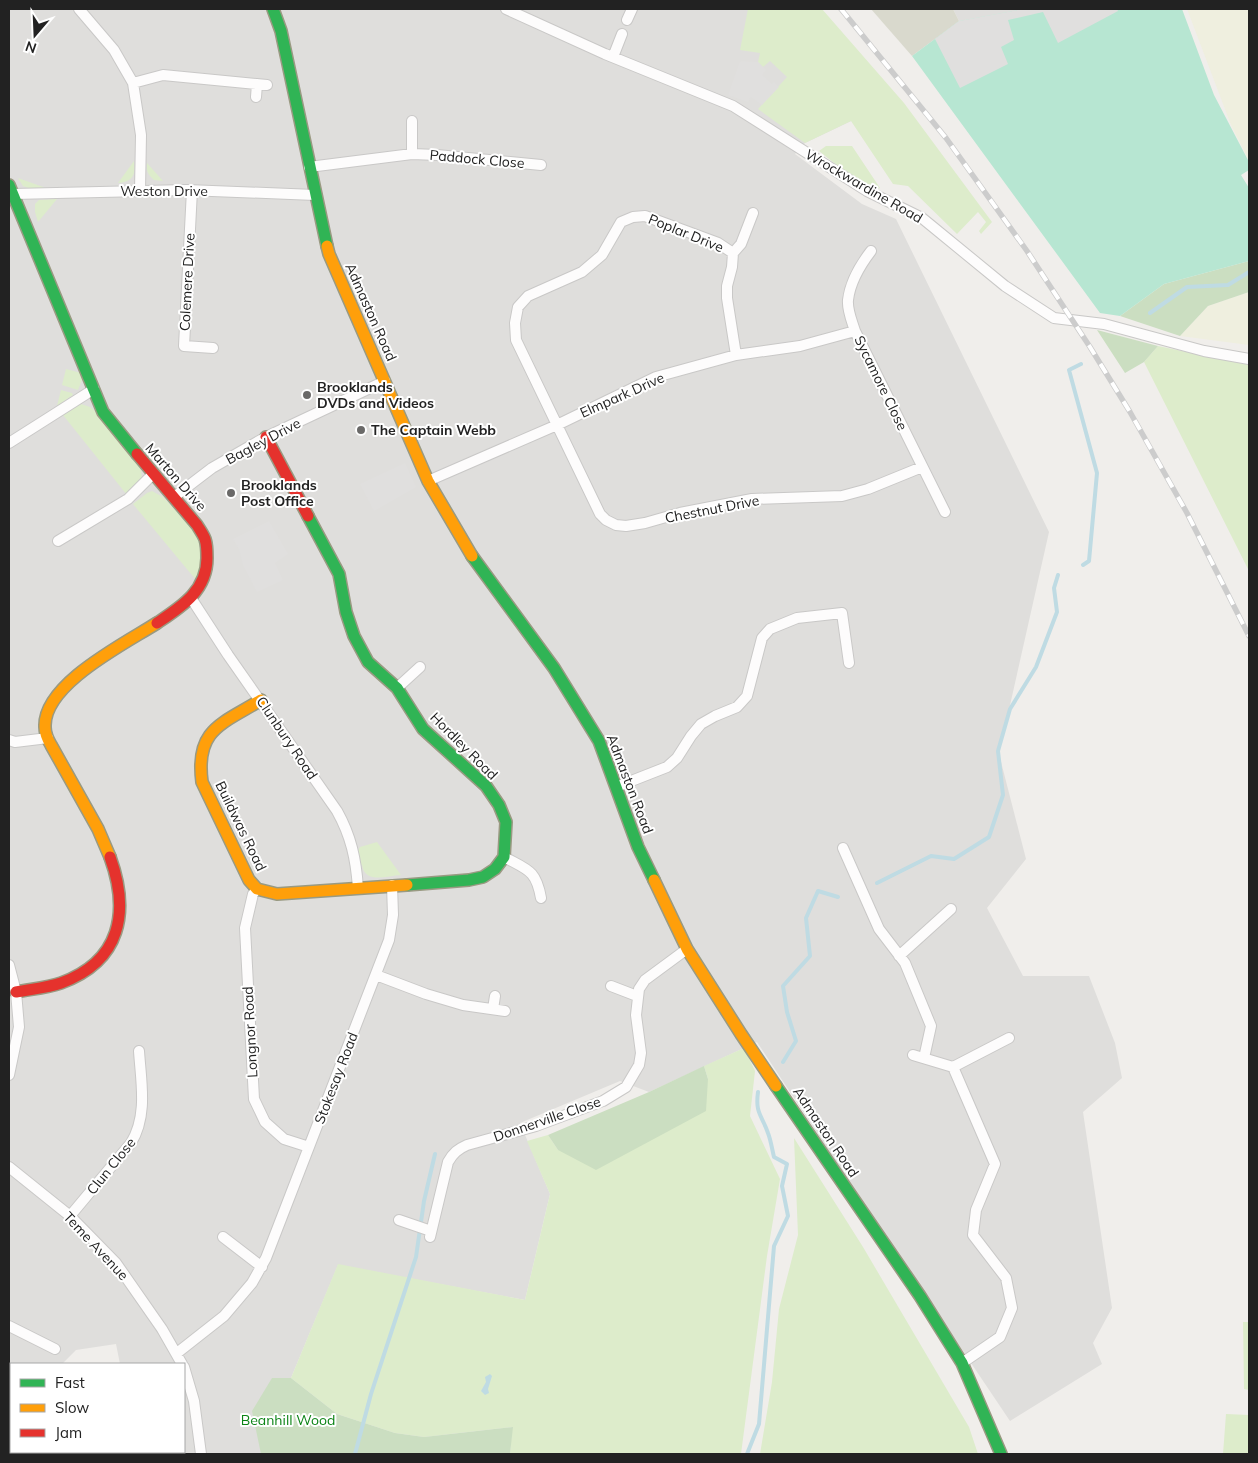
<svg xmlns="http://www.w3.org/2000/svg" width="1258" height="1463" font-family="Mulish,sans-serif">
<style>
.residential{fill:#dfdedc}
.construction{fill:#d9d9cd}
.farmland{fill:#efefdf}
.grass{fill:#ddeccb}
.forest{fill:#cbdec1}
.pitch{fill:#b7e6d2}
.parking{fill:#e0dfde}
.water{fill:#bfdbe3}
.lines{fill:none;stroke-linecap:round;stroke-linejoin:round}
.stream{stroke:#bfdbe3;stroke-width:4}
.street-casing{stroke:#c9c8c7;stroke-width:12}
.fast-casing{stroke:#999a82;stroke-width:14}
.slow-casing{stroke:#999a82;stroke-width:14}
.jam-casing{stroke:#999a82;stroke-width:14}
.street{stroke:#fdfcfc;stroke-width:10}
.fast{stroke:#30b455;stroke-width:11}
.slow{stroke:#ff9f0a;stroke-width:11}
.jam{stroke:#e5322d;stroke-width:11}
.rail-casing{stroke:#ccc;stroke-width:5.5}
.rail{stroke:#fff;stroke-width:4;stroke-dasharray:11;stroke-linecap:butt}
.poi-dot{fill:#6a6968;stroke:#fff;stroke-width:2}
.labels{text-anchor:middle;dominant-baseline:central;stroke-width:4;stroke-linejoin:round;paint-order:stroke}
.street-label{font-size:14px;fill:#222;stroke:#fff}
.poi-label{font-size:14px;font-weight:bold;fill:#222;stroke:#fff;text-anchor:start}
.park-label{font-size:14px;fill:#0c8416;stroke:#fff}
</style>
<rect width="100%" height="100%" fill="#f0eeeb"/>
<path class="residential" d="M9,9H805L870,112L805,143L795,154L862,204L896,219L1049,532L999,754L1026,859L987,908L1023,976H1089L1115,1043L1122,1078L1083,1112L1112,1308L1093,1343L1102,1364L1010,1421L850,1183L757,1042L649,1092L620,1081L520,1123L550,1194L525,1300L338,1265L291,1378H272L261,1454H136V1452H184V1364H120L116,1344L76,1350L62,1364H11V1373H9Z
M953,9H1023L959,21Z"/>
<path class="construction" d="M871,9H953L959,21L912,56Z"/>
<path class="farmland" d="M1187,9H1249V161L1231,125Z
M1249,292V345L1180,336L1208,306Z"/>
<path class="grass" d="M748,9H822L904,103L992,222L981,234L979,231L986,222L978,212L957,234L908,186L893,184L851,121L805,143L758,109L787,77L770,61L763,67L758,62L760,53L740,50Z
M826,146H852L880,188L875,190L844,171L819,151Z
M134,161C136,175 133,182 118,183Z
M147,163L163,181L154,180C148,175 146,171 147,163Z
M18,178L46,188L31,189L23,186Z
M57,199L38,222L35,212V204L39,200Z
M1158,346L1249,365V571L1144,362Z
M66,369L81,373L82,380L78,390L62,385Z
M61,390L72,393L73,395L57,406Z
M81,404L90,407L96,412L141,469L142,480L127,495L63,415Z
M152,491L163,497L197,534L202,560L196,580L133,504L147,493Z
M377,842L401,875C386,876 365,884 362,865L359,864L358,850L360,847Z
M744,1048L755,1071L750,1116L780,1179L767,1256L741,1454H510L512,1427L424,1437L395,1433L337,1414L291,1378L338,1264L525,1300L550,1194L527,1141L548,1135L558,1150L708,1079L704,1066Z
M794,1138L863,1247L969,1427L978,1454H760L772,1382L779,1309L798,1235Z
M1243,1322H1249V1390L1244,1389Z
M1226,1414L1249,1415V1454H1223Z"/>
<path class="forest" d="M1249,261V292L1208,306L1180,336L1120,316L1164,284Z
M1097,330L1158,346L1144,362L1125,373Z
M704,1066L708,1079L706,1111L596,1170L558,1150L548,1135L649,1092Z
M272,1378H291L337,1414L395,1433L424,1437L513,1427L510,1454H261L252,1411Z
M11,1429V1452H29L20,1454H9V1430Z"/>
<path class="pitch" d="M1023,9H1182L1214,95L1249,162V170L1241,175L1249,188V261L1164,284L1120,316L1100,313L912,56L959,21Z"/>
<path class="parking" d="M1023,9H1117L1118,11L1058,43L1043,12L1008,20L1014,40L1001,47L1008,64L960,88L935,39L959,21Z
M740,61L758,62L766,70L762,75L772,84L774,82L779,87L762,105L751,97L748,102L728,95Z
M405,463L416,487L374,511L360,484Z
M269,521L288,554L275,563L283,580L257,592L243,565L239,549L233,539Z"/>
<path class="water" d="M490,1374L492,1376L488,1389L489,1393L485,1395L481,1391L486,1382L485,1377Z"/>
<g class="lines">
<path class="stream" d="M1150,313L1187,287L1228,285L1249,272
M1081,364L1069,370L1097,473L1089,561L1083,565
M877,883L931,856L954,859L989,837L1003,795L998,751L1010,709L1036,667L1057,612L1054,588L1058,575
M783,1062L796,1041L787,1012L783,986L810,956L806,918L818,891L838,897
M355,1454L371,1394L416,1257L424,1201L435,1154
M747,1454L759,1424L774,1246L788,1216L782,1186L787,1164L774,1157C772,1149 771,1141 768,1133C762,1115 755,1114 758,1092"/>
<defs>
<path id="street" d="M79,9L114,50L133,83L141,135L140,190
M506,9L605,54L733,106L867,191L922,218L1005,286L1054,318L1104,324L1204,351L1249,359
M627,20L632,9
M613,57L622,34
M133,83L163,75L267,85
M256,97L257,84
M412,121V154
M309,167L412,154L437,155L541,165
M192,190L184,346L213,348
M13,194L187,190L315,195
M871,251C861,264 850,283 848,300C847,310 852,321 855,331L945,512
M733,253L741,244L753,213
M736,355L727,298V286L732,267L733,253L718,243L645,216L633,217L621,222L602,255L582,272L528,296L518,307L515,323L516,340L600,514L606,520L616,525L626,526L645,523L680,513L752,499L842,496L868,489L922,467
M9,443L94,389
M428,481L557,425L656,377L736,355L800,346L855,331
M174,497L212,468L266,437L385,381
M58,541L128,499L153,474
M191,598L228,655L337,811C351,836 356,859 358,888
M397,688L420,667
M9,740L15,742L48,738
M616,787L667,767L677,758L691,736L701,724L715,716L737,707L747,696L762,638L770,629L797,618L842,613L849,663
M843,848L879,929L905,963L931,1026L924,1058
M504,857C528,870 536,870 541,898
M257,889L253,894L245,928L254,1099L265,1122L284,1139L309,1147
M899,956L951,909
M9,965L16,992L19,1027L9,1075
M376,975L426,994L463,1005L505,1011
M611,986L637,996
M493,1009L495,996
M913,1055L953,1067L995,1164L976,1210L973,1235L1006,1278L1012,1308L1000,1337L962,1363
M953,1067L1009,1038
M9,1167L70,1216L116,1263L162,1329L182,1364
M70,1216L131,1143C148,1115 141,1082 139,1051
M399,1220L431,1231
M223,1237L262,1267
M430,1237L448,1162C453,1153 458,1149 467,1145L536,1126L603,1101L626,1087L639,1065L641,1053L636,1015L639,989L645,980L687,949
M9,1326L55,1349
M177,1353L224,1316L252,1283L266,1258L389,940L393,915L392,885
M184,1367L194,1401L201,1454"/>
<path id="fast" d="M273,9L281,31L327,246
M9,185L103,412L137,454
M308,516L339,574L346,612L354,636L368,662L397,688L423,729L486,786L499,805L506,822L504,857L495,869L483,877L469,880L407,885
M472,556L554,668L599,741L638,847L654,880
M776,1086L920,1296L962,1363L1001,1454"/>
<path id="slow" d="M327,246L329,254L428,481L472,556
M261,700C222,724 195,729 202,782L249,880L257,889L277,894L407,885
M110,857L98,829L51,745C48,740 45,734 45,727C43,684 126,643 157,623
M654,880L687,949L741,1034L776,1086"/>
<path id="jam" d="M266,437L308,516
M137,454L197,525C200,530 203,534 205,539C207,545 207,552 207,558C207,591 181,607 157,623
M16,992C31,989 47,988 61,983C121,961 130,912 110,857"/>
</defs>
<use href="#street" class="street-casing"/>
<use href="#fast" class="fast-casing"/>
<use href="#slow" class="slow-casing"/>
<use href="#jam" class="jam-casing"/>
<use href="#street" class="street"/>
<use href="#fast" class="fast"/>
<use href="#slow" class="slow"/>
<use href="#jam" class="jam"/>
<defs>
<path id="rail" d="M841,9L946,138L1027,251L1090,347L1130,412L1187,513L1249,636"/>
</defs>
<use href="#rail" class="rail-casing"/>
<use href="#rail" class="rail"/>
</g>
<g class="poi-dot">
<circle cx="307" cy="395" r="5"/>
<circle cx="361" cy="430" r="5"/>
<circle cx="231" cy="493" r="5"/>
</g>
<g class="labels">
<g class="street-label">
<text transform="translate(477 159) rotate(5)">Paddock Close</text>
<text transform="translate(864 186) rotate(30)">Wrockwardine Road</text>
<text x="164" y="191">Weston Drive</text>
<text transform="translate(686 233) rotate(22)">Poplar Drive</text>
<text transform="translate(187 282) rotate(-87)">Colemere Drive</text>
<text transform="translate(371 312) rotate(66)">Admaston Road</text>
<text transform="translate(881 383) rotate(64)">Sycamore Close</text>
<text transform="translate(622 395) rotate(-24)">Elmpark Drive</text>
<text transform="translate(263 441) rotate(-28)">Bagley Drive</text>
<text transform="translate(176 477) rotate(49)">Marton Drive</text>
<text transform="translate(712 509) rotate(-11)">Chestnut Drive</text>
<text transform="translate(287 738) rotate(56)">Clunbury Road</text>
<text transform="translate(464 746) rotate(45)">Hordley Road</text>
<text transform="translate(630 784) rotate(69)">Admaston Road</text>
<text transform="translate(241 826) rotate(64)">Buildwas Road</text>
<text transform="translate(250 1032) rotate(-93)">Longnor Road</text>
<text transform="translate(336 1078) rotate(-69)">Stokesay Road</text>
<text transform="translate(547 1119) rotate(-19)">Donnerville Close</text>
<text transform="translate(826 1132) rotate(56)">Admaston Road</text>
<text transform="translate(111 1166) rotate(-51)">Clun Close</text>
<text transform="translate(96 1246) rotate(47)">Teme Avenue</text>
</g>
<g class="poi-label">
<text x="317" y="387">Brooklands<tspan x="317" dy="16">DVDs and Videos</tspan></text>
<text x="371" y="430">The Captain Webb</text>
<text x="241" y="485">Brooklands<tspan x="241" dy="16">Post Office</tspan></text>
</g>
<g class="park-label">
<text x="288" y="1420">Beanhill Wood</text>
</g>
</g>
<rect width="1258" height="1463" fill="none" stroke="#222222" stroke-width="20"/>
<rect x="10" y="1363" width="175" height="90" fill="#ffffff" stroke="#a7a7a7"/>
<rect x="20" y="1379" width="25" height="8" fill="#30b455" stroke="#a7a7a7"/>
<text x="55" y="1388" font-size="15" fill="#222222">Fast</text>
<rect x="20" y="1404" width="25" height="8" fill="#ff9f0a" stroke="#a7a7a7"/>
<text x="55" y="1413" font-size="15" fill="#222222">Slow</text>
<rect x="20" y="1429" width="25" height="8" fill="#e5322d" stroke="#a7a7a7"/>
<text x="55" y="1438" font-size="15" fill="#222222">Jam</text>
<g transform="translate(35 35) rotate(199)" stroke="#ffffff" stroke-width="4" paint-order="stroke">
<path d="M0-4L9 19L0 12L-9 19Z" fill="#222222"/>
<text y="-8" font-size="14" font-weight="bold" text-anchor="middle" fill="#222222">N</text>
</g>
</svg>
